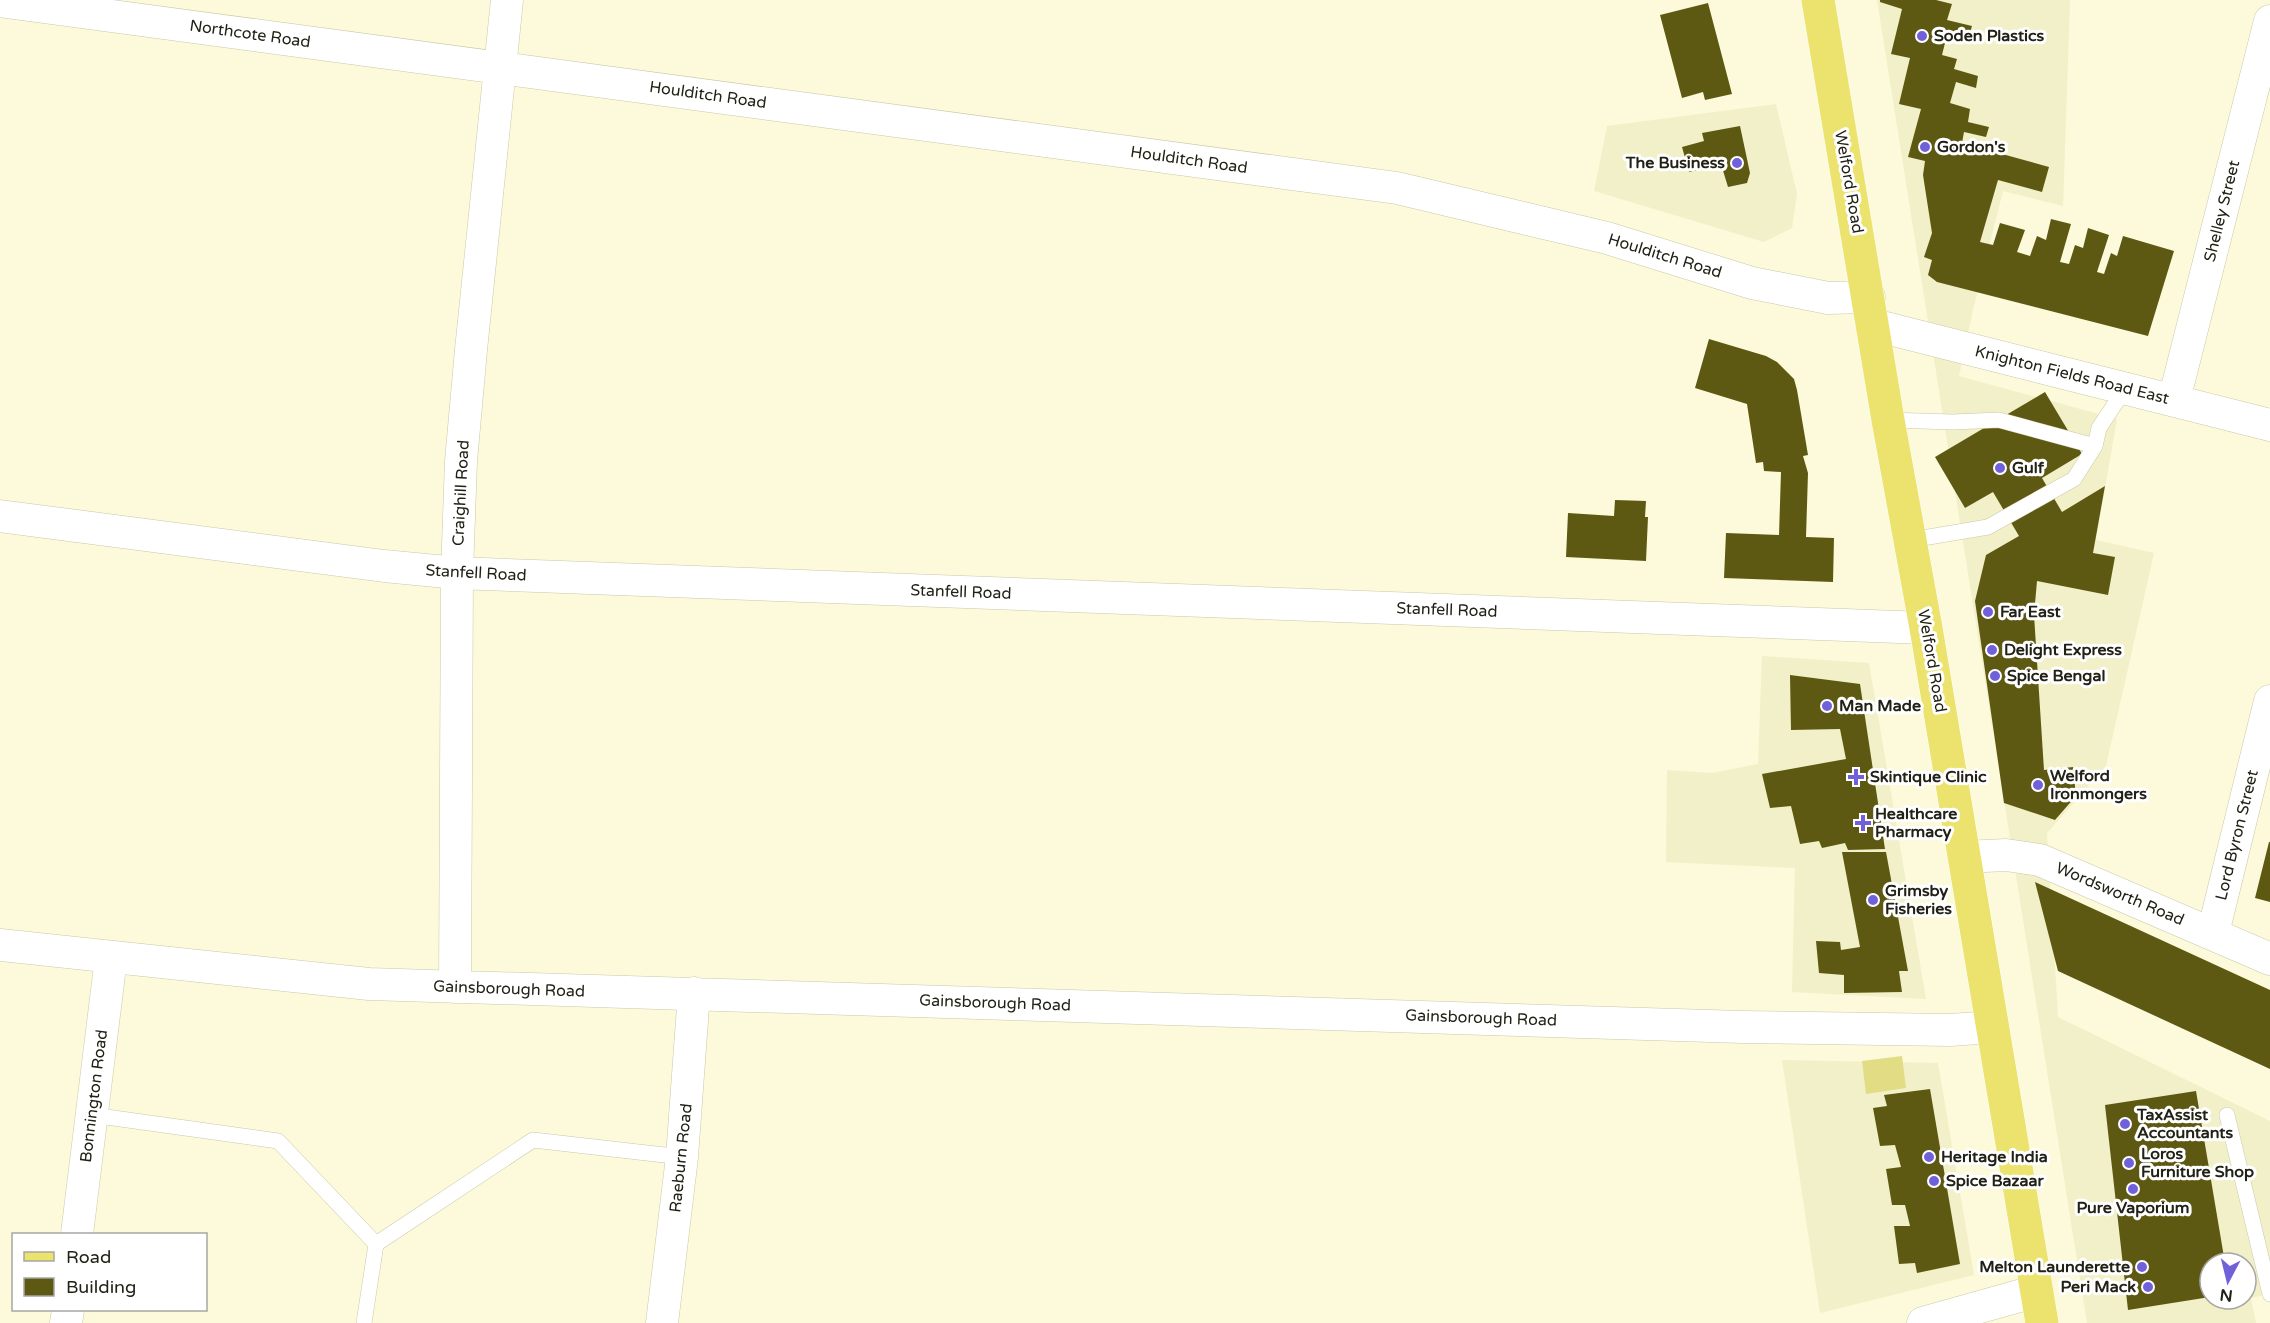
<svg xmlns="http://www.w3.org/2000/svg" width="2270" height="1323" font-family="'Varela Round',sans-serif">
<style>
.built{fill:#f2f0c8;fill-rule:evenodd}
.water{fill:#e2dc84}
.building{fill:#5e5912}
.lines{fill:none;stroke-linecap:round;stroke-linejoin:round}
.service-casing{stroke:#cac8a9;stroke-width:16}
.minor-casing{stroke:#cac8a9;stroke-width:33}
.primary-casing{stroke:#fff;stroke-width:34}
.service{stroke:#fff;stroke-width:15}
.minor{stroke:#fff;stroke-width:32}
.primary{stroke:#ebe36d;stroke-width:33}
.poi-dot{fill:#7061db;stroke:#fff;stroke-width:2}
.labels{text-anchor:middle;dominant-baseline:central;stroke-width:6;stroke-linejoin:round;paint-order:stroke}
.street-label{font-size:16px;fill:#222116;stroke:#fff}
.poi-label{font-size:16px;font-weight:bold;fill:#222116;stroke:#fff;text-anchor:start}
</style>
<rect width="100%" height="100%" fill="#fcfada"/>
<path class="built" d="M1877,0H2070L2063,206L2003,191L1972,314L1959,376L2117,419L2096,540L2154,553L2106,766L2047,833L2058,1017L2270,1121V1294L2251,1298L2256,1323H2087ZM2210,1263H2246V1299H2210Z
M1776,104L1797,194L1792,228L1764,242L1594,191L1607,126Z
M1762,656L1869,663L1926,999L1792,992L1795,868L1666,862L1667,770L1712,773L1758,764Z
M1782,1060L1938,1063L1974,1275L1820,1313Z"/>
<path class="water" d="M1902,1056L1906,1088L1866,1094L1862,1061Z"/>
<path class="building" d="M1880,0H1936L1952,4L1947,20L1972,26L1969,36L1948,31L1942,55L1957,59L1954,69L1978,76L1976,88L1956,82L1950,103L1970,109L1968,122L1989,127L1986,137L1964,132L1962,143L2049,167L2042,192L1998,180L1980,242L1993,245L2000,223L2025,230L2017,252L2030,256L2037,236L2046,240L2051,219L2071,224L2060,262L2069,264L2075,245L2083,248L2088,228L2109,235L2097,272L2104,274L2111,253L2117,256L2123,236L2174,251L2148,336L1937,282L1928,275L1932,260L1924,257L1932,233L1923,175L1925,161L1908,157L1921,109L1899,104L1910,58L1891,54L1902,9L1880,2Z
M1708,3L1732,94L1705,100L1703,92L1682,98L1660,15Z
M1740,126L1750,173L1747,183L1728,187L1721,164L1689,172L1682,147L1704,141L1702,133Z
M1709,339L1766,356L1777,362L1794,379L1797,390L1808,455L1803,456L1808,473L1806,537L1834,538L1833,582L1724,578L1726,533L1779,535L1781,472L1764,471L1763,462L1756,463L1747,404L1695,388Z
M2045,392L2082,454L2042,478L2062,512L2105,486L2093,553L2115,557L2108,595L2037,581L2034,615L2044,770L2073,767L2076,796L2055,820L2004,803L1975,601L1986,555L2019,536L1993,492L1965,508L1935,457Z
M1615,500L1646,501L1645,517H1648L1646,561L1566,557L1568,513L1614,516Z
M1790,675L1860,684L1885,849L1848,850L1845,843L1822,848L1819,841L1800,844L1791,806L1770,808L1762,774L1846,759L1840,729L1791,730Z
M2269,842H2270V902L2255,898Z
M1842,852H1886L1908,971H1899L1902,992L1844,993V975L1819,973L1816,941L1840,942L1841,950L1860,947Z
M2035,882L2270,990V1069L2058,971Z
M1930,1089L1960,1264L1917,1273L1915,1263L1899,1264L1894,1226H1910L1905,1205H1892L1886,1169L1901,1167L1895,1145L1880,1146L1873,1108L1887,1106L1884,1095Z
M2196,1091L2225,1263H2210V1297L2128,1310L2105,1105Z"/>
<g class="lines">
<defs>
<path id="service" d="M1888,420L1953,422L1999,420L2095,446
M1911,540L1988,527L2074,479L2095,446L2099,428L2125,389
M92,1115L278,1141L376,1244L533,1140L682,1157
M2227,1115L2270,1294
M364,1323L376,1244"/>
<path id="minor" d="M0,1L1397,188L1607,238L1752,283L1828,298L1869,297
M1874,325L2270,425
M2174,400L2270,21
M0,516L384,566L457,573L1926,628
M1964,857L2006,855L2040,860L2270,959
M2213,933L2270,701
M0,945L369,984L1742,1027L1950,1030L1992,1027
M455,987L457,573L461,461L471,350L507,0
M77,1234L111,958
M66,1323L68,1310
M662,1323L682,1157L694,993
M1923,1323L2037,1291"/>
<path id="primary" d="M1818,0L1888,420L1926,628L2042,1323"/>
</defs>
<use href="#service" class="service-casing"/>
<use href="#minor" class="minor-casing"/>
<use href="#primary" class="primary-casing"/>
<use href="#service" class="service"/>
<use href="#minor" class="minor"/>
<use href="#primary" class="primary"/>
</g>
<g class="poi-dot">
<circle cx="1922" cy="36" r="6"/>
<circle cx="1925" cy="147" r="6"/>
<circle cx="1737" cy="163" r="6"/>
<circle cx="2000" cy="468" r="6"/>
<circle cx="1988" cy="612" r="6"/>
<circle cx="1992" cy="650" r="6"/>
<circle cx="1995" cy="676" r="6"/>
<circle cx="1827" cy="706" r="6"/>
<path d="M1853 768h6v6h6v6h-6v6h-6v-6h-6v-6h6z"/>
<circle cx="2038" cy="785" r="6"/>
<path d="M1860 814h6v6h6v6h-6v6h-6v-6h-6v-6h6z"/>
<circle cx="1873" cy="900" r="6"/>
<circle cx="2125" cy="1124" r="6"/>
<circle cx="1929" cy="1157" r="6"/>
<circle cx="2129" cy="1163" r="6"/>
<circle cx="1934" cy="1181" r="6"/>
<circle cx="2133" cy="1189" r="6"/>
<circle cx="2142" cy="1267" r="6"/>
<circle cx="2148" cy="1287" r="6"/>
</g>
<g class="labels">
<g class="street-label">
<text transform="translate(250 34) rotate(8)">Northcote Road</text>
<text transform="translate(708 95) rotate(8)">Houlditch Road</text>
<text transform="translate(1189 160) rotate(8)">Houlditch Road</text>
<text transform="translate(1849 182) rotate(80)">Welford Road</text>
<text transform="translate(2222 211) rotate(-76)">Shelley Street</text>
<text transform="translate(1665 256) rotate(17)">Houlditch Road</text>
<text transform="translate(2072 375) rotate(14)">Knighton Fields Road East</text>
<text transform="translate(461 493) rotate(-87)">Craighill Road</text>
<text transform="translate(476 573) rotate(3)">Stanfell Road</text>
<text transform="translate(961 592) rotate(2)">Stanfell Road</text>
<text transform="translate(1447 610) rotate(2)">Stanfell Road</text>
<text transform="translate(1932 661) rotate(80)">Welford Road</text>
<text transform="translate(2237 835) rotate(-76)">Lord Byron Street</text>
<text transform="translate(2120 894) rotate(23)">Wordsworth Road</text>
<text transform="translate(509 989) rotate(2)">Gainsborough Road</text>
<text transform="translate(995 1003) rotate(2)">Gainsborough Road</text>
<text transform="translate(1481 1018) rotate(2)">Gainsborough Road</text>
<text transform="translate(94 1096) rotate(-83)">Bonnington Road</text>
<text transform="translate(681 1158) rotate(-84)">Raeburn Road</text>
</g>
<g class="poi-label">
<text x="1934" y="36">Soden Plastics</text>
<text x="1937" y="147">Gordon's</text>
<text x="1725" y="163" text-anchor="end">The Business</text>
<text x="2012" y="468">Gulf</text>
<text x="2000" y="612">Far East</text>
<text x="2004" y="650">Delight Express</text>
<text x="2007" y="676">Spice Bengal</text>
<text x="1839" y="706">Man Made</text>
<text x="2050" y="776">Welford<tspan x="2050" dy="18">Ironmongers</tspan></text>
<text x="1870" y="777">Skintique Clinic</text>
<text x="1875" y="814">Healthcare<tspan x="1875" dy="18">Pharmacy</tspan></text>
<text x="1885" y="891">Grimsby<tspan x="1885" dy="18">Fisheries</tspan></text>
<text x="2137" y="1115">TaxAssist<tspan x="2137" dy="18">Accountants</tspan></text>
<text x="2141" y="1154">Loros<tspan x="2141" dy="18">Furniture Shop</tspan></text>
<text x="1941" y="1157">Heritage India</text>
<text x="1946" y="1181">Spice Bazaar</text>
<text x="2133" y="1208" text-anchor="middle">Pure Vaporium</text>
<text x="2130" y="1267" text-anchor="end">Melton Launderette</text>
<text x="2136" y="1287" text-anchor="end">Peri Mack</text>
</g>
</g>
<rect x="12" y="1233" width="195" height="78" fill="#ffffff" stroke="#a7a6a2" stroke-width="1.5"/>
<rect x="24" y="1252" width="30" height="9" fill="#ebe36d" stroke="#a7a6a2" stroke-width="1.5"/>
<text x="66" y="1263" font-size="18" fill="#222116">Road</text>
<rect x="24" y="1278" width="30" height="18" fill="#5e5912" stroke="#a7a6a2" stroke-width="1.5"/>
<text x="66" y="1293" font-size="18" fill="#222116">Building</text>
<g transform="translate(2228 1281) rotate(187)"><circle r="28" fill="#ffffff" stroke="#a7a6a2" stroke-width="1.5"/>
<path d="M0-4.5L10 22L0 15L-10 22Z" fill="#7061db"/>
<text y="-9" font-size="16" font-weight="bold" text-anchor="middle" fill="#222116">N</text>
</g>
</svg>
